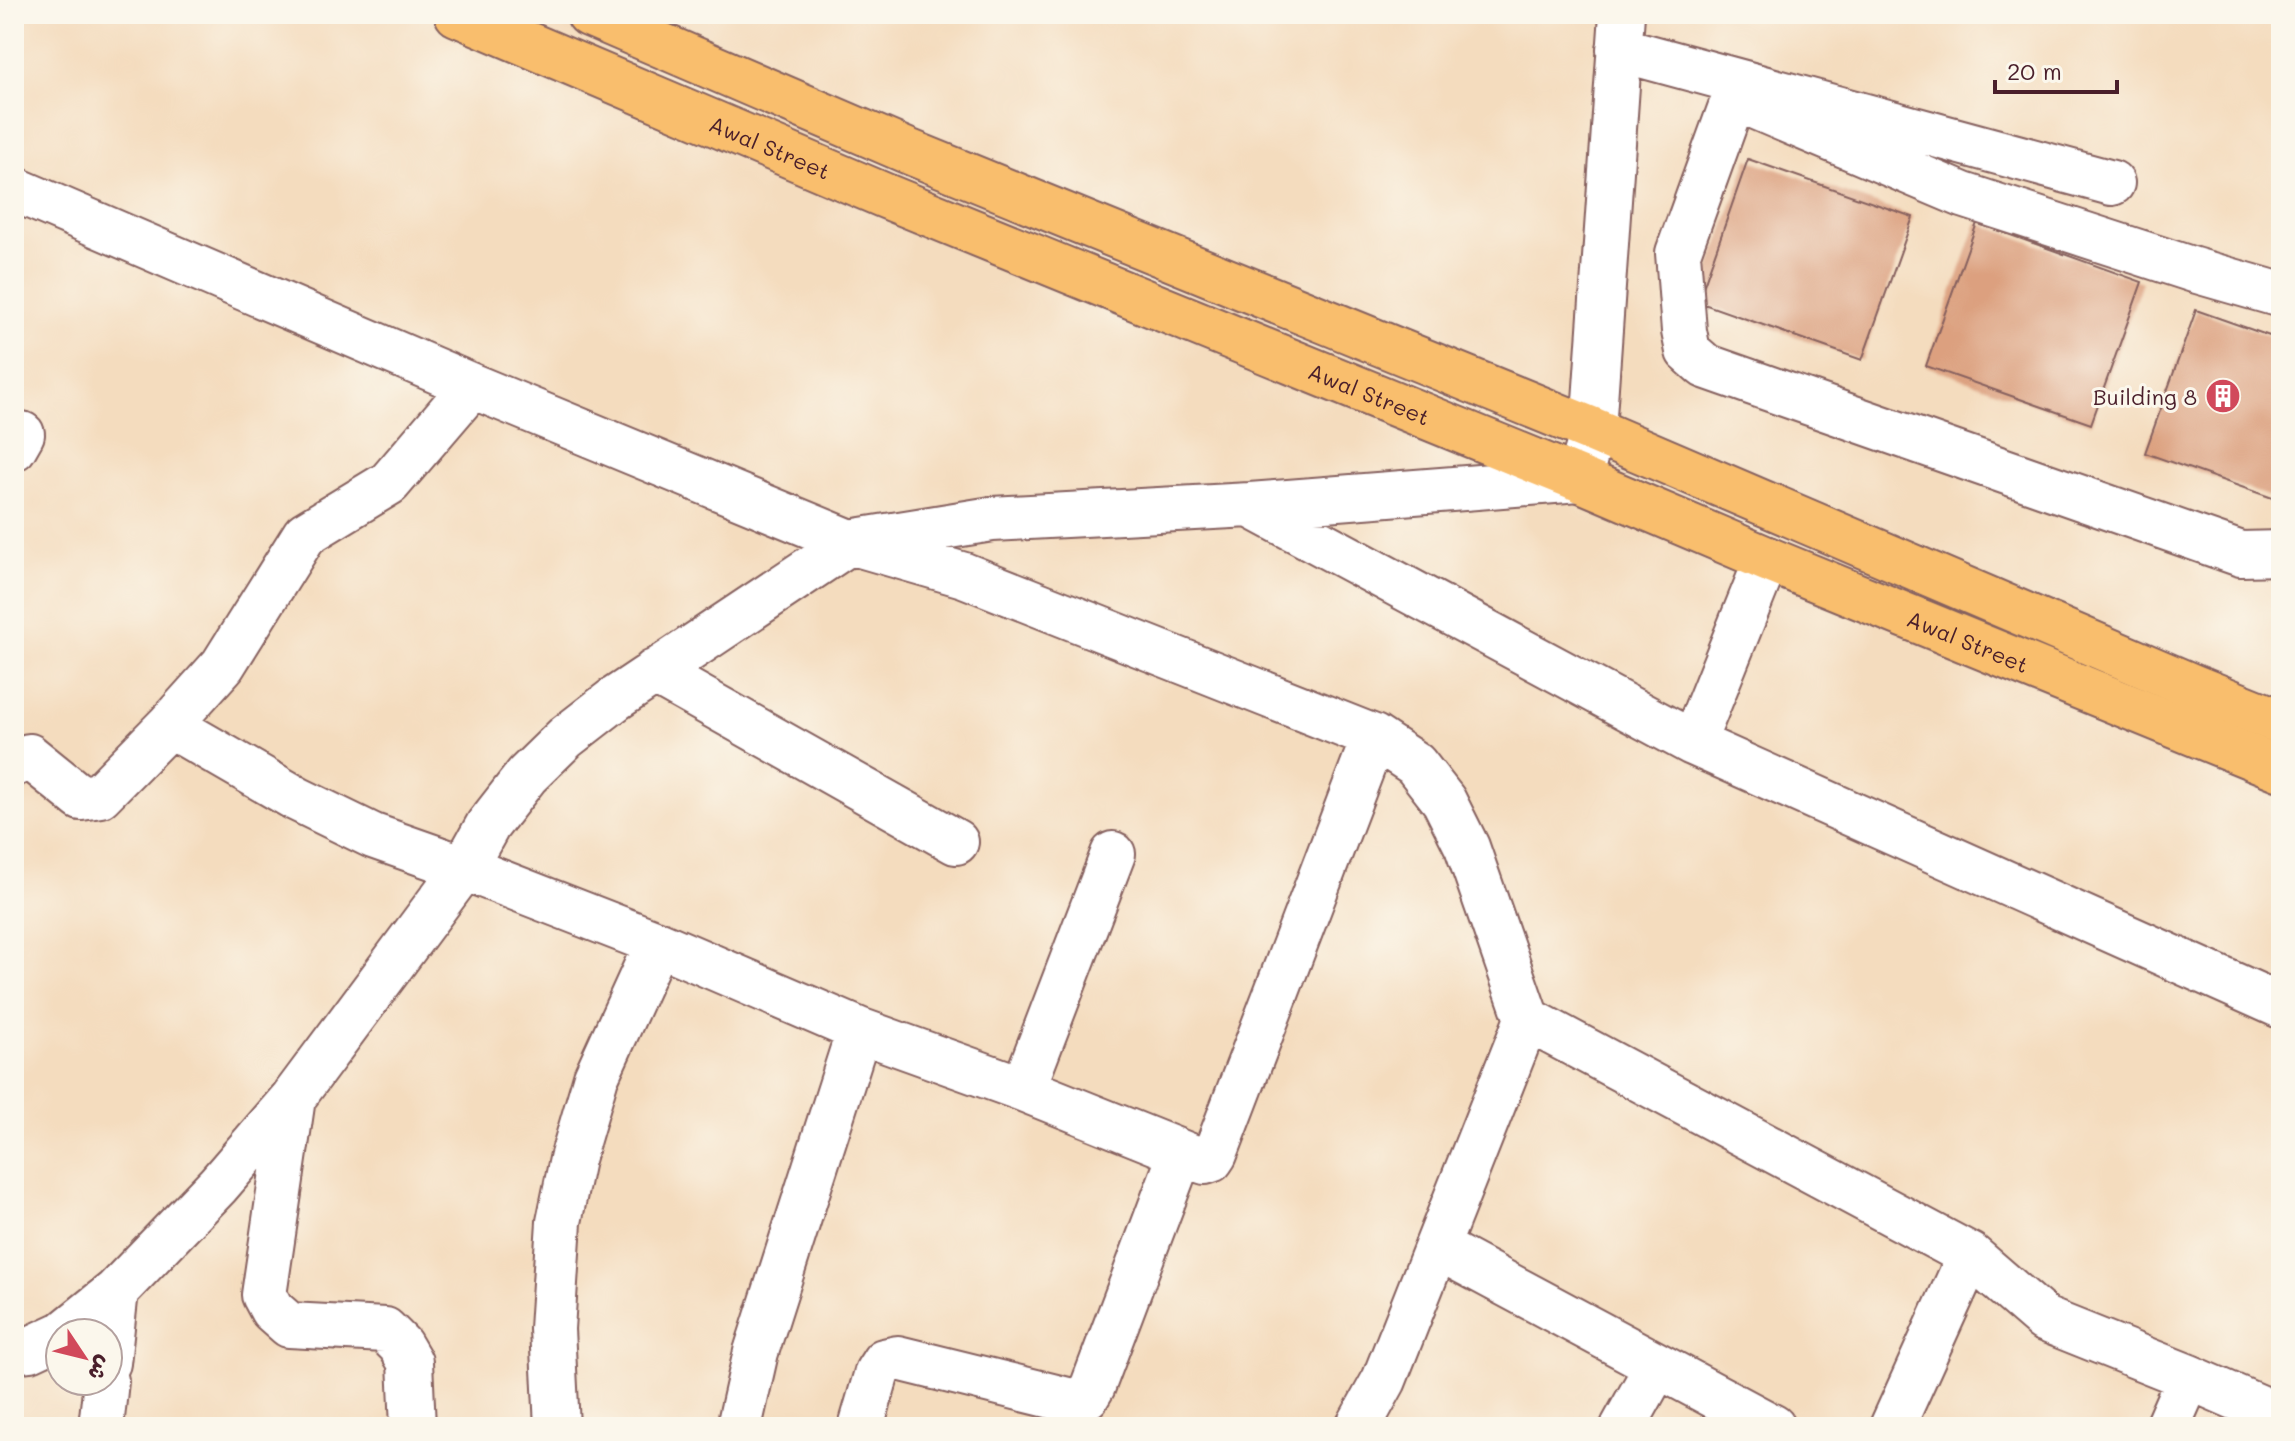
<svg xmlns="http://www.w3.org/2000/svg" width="2295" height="1441" font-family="Mali,'Playpen Sans Arabic',sans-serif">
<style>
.building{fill:#dca07f}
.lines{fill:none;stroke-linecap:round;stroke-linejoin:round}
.minor-casing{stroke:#86615e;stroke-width:48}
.major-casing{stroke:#86615e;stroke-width:48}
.minor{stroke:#fff;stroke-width:44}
.major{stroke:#f9be6d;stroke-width:44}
.labels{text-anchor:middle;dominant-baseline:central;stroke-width:6;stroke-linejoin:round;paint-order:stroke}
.street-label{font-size:22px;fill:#4a1f2b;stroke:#fbf7ec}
.poi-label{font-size:22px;fill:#4a1f2b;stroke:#fbf7ec;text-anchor:end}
</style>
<rect width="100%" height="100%" fill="#fbf7ec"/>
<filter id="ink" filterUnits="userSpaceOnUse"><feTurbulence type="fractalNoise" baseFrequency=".0125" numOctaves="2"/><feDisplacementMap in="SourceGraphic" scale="16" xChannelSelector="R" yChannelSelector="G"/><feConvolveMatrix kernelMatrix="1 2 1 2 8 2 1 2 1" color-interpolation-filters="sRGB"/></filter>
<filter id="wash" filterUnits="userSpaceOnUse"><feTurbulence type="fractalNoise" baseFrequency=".006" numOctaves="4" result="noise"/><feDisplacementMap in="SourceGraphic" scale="32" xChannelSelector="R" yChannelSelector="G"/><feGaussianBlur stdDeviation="1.8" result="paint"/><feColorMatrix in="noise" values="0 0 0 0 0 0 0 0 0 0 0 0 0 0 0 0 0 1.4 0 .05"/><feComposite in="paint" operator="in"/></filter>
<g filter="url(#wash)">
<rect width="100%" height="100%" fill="#f4dcbe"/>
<g id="blocks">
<path class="building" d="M1748,159L1913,217L1862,360L1698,302Z
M1977,223L2142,282L2091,424L1926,366Z
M2196,310L2281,340V501L2145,453Z"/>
</g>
</g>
<g filter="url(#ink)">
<use href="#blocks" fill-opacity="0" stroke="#86615e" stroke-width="2"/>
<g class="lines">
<defs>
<path id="minor" d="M1619,49L2112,183
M14,189L472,386L850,542L964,575L1374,737L1415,764L1444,801L1467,847L1527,1019L1384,1380L1358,1427
M2281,295L2194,270L1963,195L1734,98L1678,253L1684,331L1688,351L1705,366L2241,554L2281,553
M14,448L22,434
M1250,505L1693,743L2281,1006
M654,672L956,842
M169,725L223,665L305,534L389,483L472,386
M1693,743L1767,559
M14,764L29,756L81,798L100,795L169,725L297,799L373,836L464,868L657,943L859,1030L1023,1089L1205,1162L1211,1160L1215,1154L1374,737
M1527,1019L1970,1255L2044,1319L2189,1377L2281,1417
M1023,1089L1113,854
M293,1098L264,1295L272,1310L289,1325L385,1330L400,1345L410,1362L413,1427
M1437,1247L1773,1427
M64,1333L116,1291L218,1185L293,1098L464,868L488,825L527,775L566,737L615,699L850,542L992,519L1250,505L1579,479L1593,430L1622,14
M14,1351L30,1349L60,1335
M108,1363L116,1291
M101,1427L106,1381
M557,1427L552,1329L559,1222L572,1159L596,1077L657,943
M739,1427L756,1352L859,1030
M861,1427L877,1372L884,1361L898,1358L1072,1401L1087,1396L1093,1386L1181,1153
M1623,1427L1657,1366
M1892,1427L1970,1255
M2167,1427L2189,1377"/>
<g id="major">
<path id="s1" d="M457,14L883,195L1579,479L1767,559L2281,769"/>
<path d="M589,14L905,150L1593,430L2194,687L2281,722"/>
</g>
</defs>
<use href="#minor" class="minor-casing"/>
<use href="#major" class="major-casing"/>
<use href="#minor" class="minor"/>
<use href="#major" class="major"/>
</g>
</g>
<defs>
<symbol id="building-disc" viewBox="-11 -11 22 22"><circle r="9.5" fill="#d1495b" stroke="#fbf7ec"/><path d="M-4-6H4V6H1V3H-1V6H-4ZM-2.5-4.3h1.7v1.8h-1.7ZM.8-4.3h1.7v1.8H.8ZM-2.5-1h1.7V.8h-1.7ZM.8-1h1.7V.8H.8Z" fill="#fff"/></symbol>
</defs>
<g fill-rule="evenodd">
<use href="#building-disc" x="2203" y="376" width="40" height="40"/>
</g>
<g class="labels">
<g class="street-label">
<text stroke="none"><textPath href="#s1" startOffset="340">Awal Street</textPath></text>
<text stroke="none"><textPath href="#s1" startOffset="988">Awal Street</textPath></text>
<text stroke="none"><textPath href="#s1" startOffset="1636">Awal Street</textPath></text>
</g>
<g class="poi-label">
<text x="2197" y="396">Building 8</text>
</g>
</g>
<rect width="2295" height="1441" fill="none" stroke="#fbf7ec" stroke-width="48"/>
<g transform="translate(84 1357) rotate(125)"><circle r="38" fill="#fbf7ec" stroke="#b4a19f" stroke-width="2"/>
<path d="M0-6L14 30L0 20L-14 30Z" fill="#d1495b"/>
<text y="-12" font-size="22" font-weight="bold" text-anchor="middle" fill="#4a1f2b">ش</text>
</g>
<path d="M1995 80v12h122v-12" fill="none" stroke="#4a1f2b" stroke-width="4"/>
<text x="2007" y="80" font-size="24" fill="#4a1f2b" stroke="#fbf7ec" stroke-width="6" paint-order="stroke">20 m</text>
</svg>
